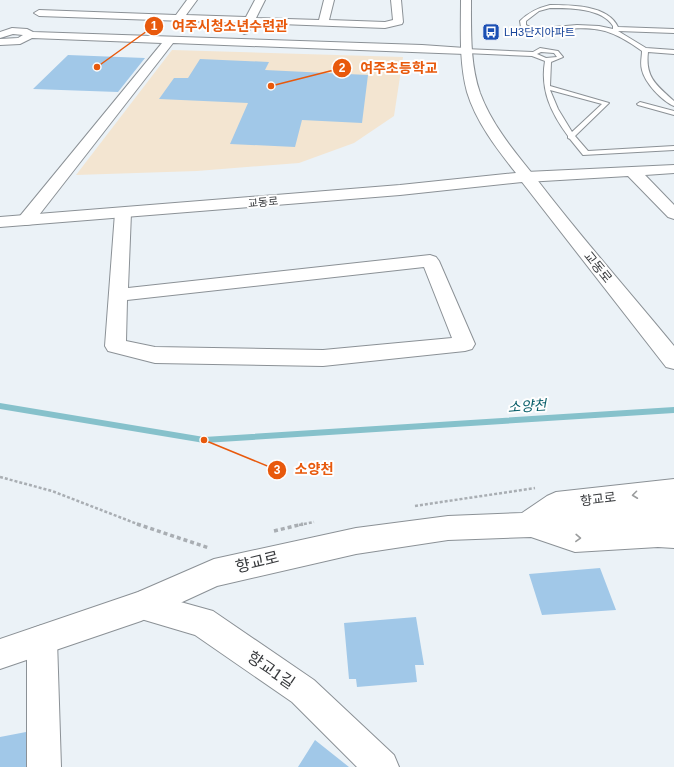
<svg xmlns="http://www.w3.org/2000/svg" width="674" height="767" font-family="Helvetica,'Noto Sans KR',sans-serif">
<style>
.education{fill:#f3e5d1}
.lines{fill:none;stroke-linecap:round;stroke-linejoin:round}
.stream{fill:#86c1cb;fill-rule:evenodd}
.building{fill:#a1c8e8}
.lane-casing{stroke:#8b9196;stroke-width:2}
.street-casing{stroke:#8b9196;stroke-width:2}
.secondary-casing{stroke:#8b9196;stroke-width:2}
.path-far1{stroke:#a9aeb3;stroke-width:2.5;stroke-dasharray:3 2;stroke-linecap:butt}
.path{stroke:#a9aeb3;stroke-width:3.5;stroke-dasharray:4 3;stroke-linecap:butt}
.lane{fill:#fff;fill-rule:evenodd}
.street{fill:#fff;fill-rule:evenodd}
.secondary{fill:#fff;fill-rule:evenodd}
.oneway{stroke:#9a9c9d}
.labels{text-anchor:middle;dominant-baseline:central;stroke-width:4;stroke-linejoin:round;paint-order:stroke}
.far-transit-label{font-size:11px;fill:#164399;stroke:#fefefe;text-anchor:start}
.far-street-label{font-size:11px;fill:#36383b;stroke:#fefefe}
.street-label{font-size:13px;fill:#36383b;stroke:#fefefe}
.water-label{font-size:14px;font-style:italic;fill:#045b67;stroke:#fefefe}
.near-street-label{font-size:16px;fill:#36383b;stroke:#fefefe}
.leader{fill:none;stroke:#e8590c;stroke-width:1.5}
.callout-dot{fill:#e8590c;stroke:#fefefe;stroke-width:1.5}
.mark-label{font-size:12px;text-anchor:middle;font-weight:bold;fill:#fff}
.callout-label{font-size:14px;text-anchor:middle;font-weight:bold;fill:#e8590c;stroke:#fefefe;stroke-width:4;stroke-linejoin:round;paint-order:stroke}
</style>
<rect width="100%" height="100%" fill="#ebf2f7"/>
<path class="education" d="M172,50L403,57L394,116L354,143L299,163L197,171L76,175Z"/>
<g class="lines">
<path class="stream" d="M0,403L204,437L674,407V413L204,443L0,409Z"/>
</g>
<path class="building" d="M68,55L145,58L118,92L33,89Z
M200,59L269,62L265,70L368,75L362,123L302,120L295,147L230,144L248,103L159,99L174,78H188Z
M600,568L616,610L542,615L529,574Z
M416,617L424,665H415L417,682L357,687L356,679H349L344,623Z
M26,732V767H0V737Z
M315,740L349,767H298Z"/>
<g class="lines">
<defs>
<path id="lane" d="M550,5C571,5 608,5 618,27L674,29V33L618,31L646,48L674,50V54L648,52C645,77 656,85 674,101V106C662,101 645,83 642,70C640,63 642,57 642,51C614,31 600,26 565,29C558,30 540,35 535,34C530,33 526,29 521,27L520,21C529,12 538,8 550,5ZM550,8C570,8 602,8 613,26V29L599,26L577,25L554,27L537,31L526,25V21L539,11Z
M540,48L558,51L563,57L551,62L550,86L609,103L575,136L588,151L674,146V150L583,155L570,139L568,138V136C551,113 540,90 545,61L532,56L465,53L462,51L465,49L533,52ZM541,52L554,53L557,57L546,58L537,54ZM550,90L602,104L572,132L558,109Z
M640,102L674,111V115L638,105L637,104Z"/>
<path id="street" d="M187,0H197L186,15L246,17L255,0H265L256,18L319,20L324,0H334L329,20L385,22L393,20L391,0H401L403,22L402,24L385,28L253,23L248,33L244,34L239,31L243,23L39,16L34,13L39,10L176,15Z
M12,28L27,29L33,32L422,45L465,48L471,51L465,54L173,43L32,224L26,225L20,224L18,220L20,216L162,43L32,38L20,44L0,45V39L18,38L23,35L13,34L0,38V32Z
M674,165V173L645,175L674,205V219L668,217L628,176L526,182L521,180L518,177L521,174L526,172Z
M123,208L129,210L131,213L128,288L430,255L436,257L439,261L475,344L472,349L465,351L323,366L155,363L108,351L105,346L115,213L117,210ZM424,267L452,338L323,350L155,347L126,341L127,300Z
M141,591L213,611L314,680L394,755L399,767H357L292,702L195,635L131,616L126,606L131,596Z
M42,625L53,629L57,640L61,767H27V640L31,629Z"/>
<path id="secondary" d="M461,0H471C471,31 470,64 480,93C492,125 514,151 535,177C579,235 628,290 674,346V369L666,367L522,182L400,195L0,227V217L400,185L516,173C497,149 476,122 467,92C459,62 461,31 461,0Z
M674,479V548L658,547L575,552L531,537L448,540L356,554L217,586L141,621L0,669V639L138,592L214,559L356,528L448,516L522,513L547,496L556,492Z"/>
</defs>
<use href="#lane" class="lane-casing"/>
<use href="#street" class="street-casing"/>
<use href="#secondary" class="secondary-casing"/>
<path class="path-far1" d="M0,477L52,491L140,525
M415,506L535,488
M299,525L314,522"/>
<path class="path" d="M137,524L209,548
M274,531L303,524"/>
<use href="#lane" class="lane"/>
<use href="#street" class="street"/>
<use href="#secondary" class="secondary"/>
</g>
<defs><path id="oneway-chevron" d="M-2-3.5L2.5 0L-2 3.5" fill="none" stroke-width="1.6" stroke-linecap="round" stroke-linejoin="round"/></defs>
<g class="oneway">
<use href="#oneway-chevron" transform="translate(635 495) rotate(173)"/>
<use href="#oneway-chevron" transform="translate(578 538) rotate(2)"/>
</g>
<defs>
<symbol id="bus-square" viewBox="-11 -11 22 22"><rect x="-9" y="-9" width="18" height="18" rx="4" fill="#1a4fb4" stroke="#fefefe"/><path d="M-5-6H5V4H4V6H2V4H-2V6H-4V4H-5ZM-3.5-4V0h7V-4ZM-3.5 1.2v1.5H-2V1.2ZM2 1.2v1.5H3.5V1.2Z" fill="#fff"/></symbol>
</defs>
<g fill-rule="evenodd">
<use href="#bus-square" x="481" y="22" width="20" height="20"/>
</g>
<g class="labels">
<g class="far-transit-label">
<text x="504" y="32">LH3단지아파트</text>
</g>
<g class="far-street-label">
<text transform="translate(263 202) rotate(-5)">교동로</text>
</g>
<g class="street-label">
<text transform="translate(598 267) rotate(51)">교동로</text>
<text transform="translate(598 499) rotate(-7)">향교로</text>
</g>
<g class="water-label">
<text transform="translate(527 406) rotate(-4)">소양천</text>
</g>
<g class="near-street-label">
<text transform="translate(257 562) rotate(-14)">향교로</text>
<text transform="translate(271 670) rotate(34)">향교1길</text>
</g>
</g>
<path class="leader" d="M97 67L154 26M271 86L342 68M204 440L277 470"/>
<g class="callout-dot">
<circle cx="97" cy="67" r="4"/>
<circle cx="271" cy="86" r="4"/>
<circle cx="204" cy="440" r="4"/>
<circle cx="154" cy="26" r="10"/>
<circle cx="342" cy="68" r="10"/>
<circle cx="277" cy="470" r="10"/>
</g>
<g class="mark-label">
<text x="154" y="30">1</text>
<text x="342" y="72">2</text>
<text x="277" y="474">3</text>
</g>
<g class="callout-label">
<text x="230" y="31">여주시청소년수련관</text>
<text x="399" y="73">여주초등학교</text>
<text x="314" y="474">소양천</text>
</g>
</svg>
